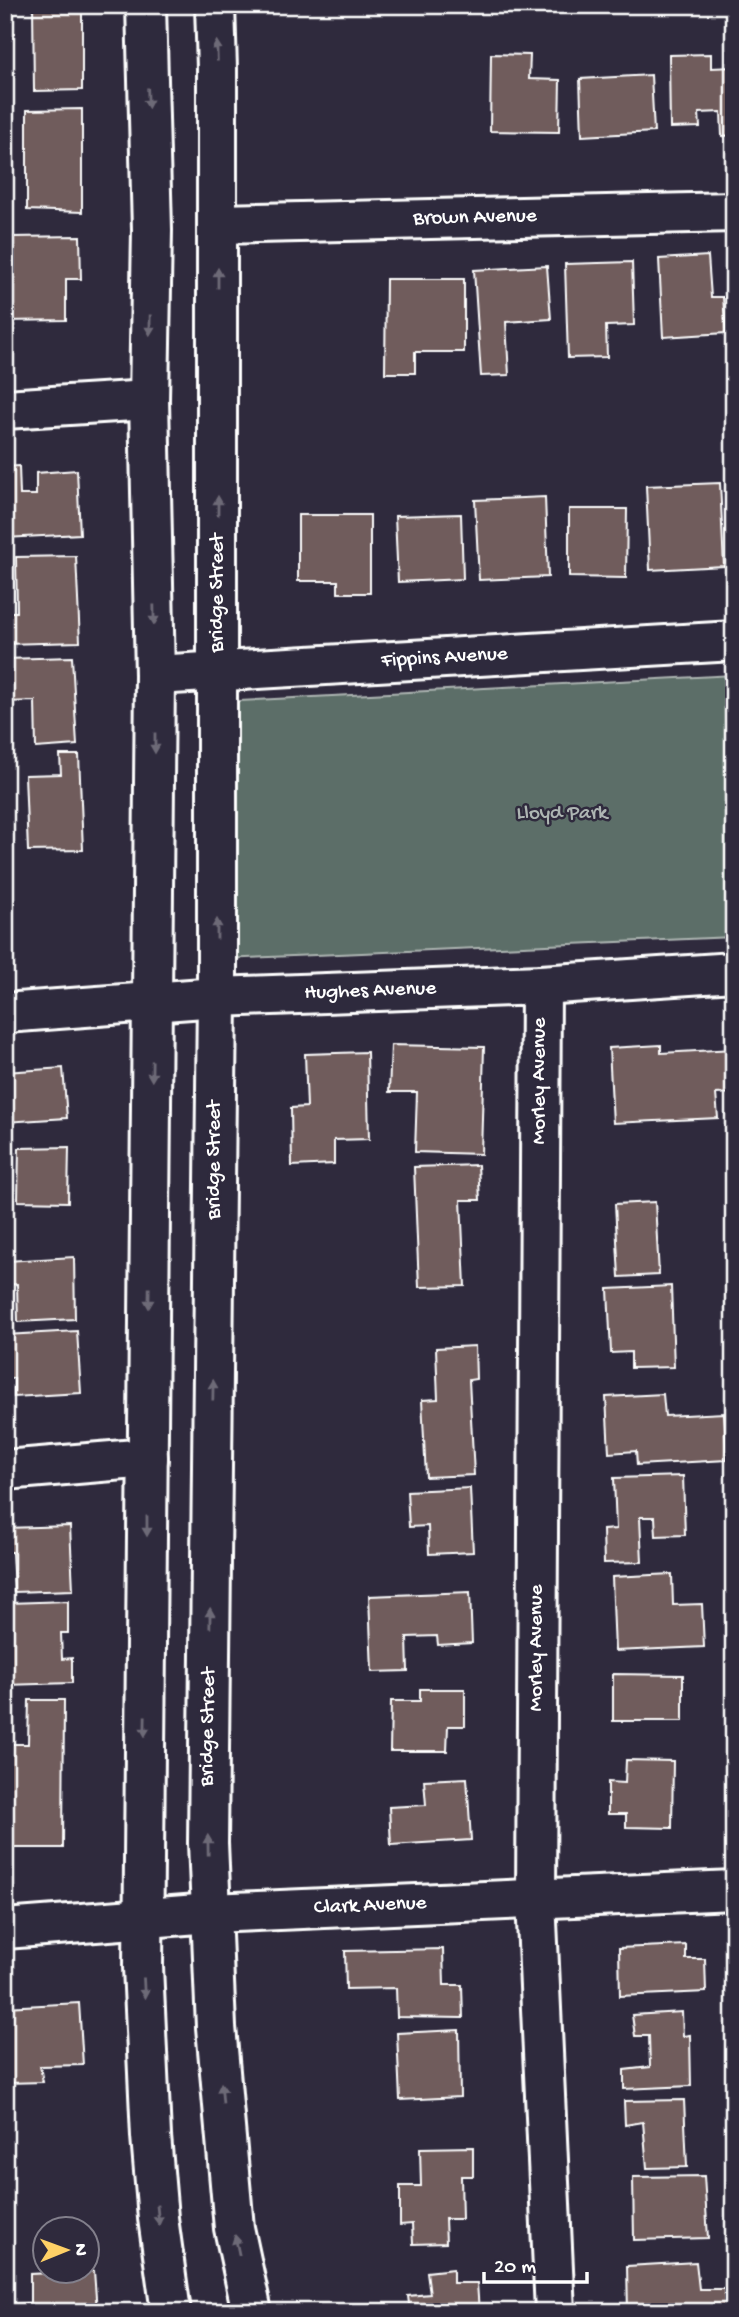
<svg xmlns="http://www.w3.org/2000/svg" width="739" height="2317" font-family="'Gochi Hand',sans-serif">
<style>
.green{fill:#5c6e67;stroke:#aeb6b3;stroke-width:2}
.building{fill:#6f5b5c;stroke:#fff;stroke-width:2}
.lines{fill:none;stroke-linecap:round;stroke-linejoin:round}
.street-casing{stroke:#fff;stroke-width:44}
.secondary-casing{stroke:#fff;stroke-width:44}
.street{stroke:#2f2a3d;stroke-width:38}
.secondary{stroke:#2f2a3d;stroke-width:38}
.oneway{fill:#6d6a77}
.labels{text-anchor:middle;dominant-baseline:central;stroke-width:5;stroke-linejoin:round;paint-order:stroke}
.street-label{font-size:21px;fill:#fff;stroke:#2f2a3d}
.park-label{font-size:21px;fill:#aeb6b3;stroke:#2f2a3d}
</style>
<rect width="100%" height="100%" fill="#2f2a3d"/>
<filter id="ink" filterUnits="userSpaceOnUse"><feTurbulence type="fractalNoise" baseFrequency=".0143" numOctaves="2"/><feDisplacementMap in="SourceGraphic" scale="14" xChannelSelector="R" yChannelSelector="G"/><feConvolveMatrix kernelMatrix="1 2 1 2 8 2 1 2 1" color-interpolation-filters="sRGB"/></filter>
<g filter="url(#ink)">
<path class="green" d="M734,675V937L200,960V703Z"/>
<path class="building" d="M33,5H82V90L34,91Z
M491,54L530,55L529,79L560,80L559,132L490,131Z
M711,54V68L734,67V135L722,136L721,112L699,113L700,127L670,128L669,55Z
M651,75L654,132L582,136L580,79Z
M82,109V212L27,210V110Z
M80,236L81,279H66V320L5,321V278H11V237Z
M708,256L711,297H723L726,333L663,337L659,259Z
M632,262L634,325L606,326L607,357L568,358L565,264Z
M547,266L551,319L506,322L509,375L481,376L474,270Z
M386,279H464V352H415V373H385Z
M19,466L20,495H36V473L77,470L80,534L5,538V467Z
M720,483L724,566L650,570L646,486Z
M545,497L548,577L479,580L475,500Z
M569,509H627L626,578L569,577Z
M461,514L463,579L398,582L395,516Z
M298,515H370V593H338V581H298Z
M76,556L80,642L5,644V612H17L16,557Z
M72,657L77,745L36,748L35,701L5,702V659Z
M60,755H79L83,850L28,851L25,775L61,774Z
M391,1045L484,1047L481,1154L415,1152L417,1092H389Z
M661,1045V1053L734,1049V1093L716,1094L718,1118L613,1123L609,1048Z
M367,1052L369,1139L334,1140V1164L292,1166L291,1108L307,1107L305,1054Z
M63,1068L67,1118L5,1122V1072Z
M69,1147L68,1202L18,1201L19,1148Z
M478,1165L480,1200H461L465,1286L419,1287L414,1167Z
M655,1202L659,1275L619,1277L615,1204Z
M5,1246L7,1261L74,1257L75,1319L18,1322L17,1284L5,1285Z
M671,1286L674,1367L631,1368V1352L611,1353L608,1289Z
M77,1331L81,1393L14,1397V1378H5V1335Z
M475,1346L476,1379L469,1380L474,1475L426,1477L422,1400L438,1399L436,1348Z
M663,1394L665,1416L724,1413L727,1460L637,1465L636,1451L609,1453L606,1397Z
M683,1476L685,1535L656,1536L655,1517H640L642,1562L604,1563L603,1530L616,1529L614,1478Z
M470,1488L473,1552L429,1554L428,1526L409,1527L407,1491Z
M70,1526L73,1590L14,1592L12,1552H5V1528Z
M672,1574L673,1605L702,1604L704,1647L615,1651L612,1577Z
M470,1592L472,1643L438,1645L437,1636L407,1637L408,1671L372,1672L369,1596Z
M68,1601V1633H61L62,1659L72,1658V1683L5,1685V1630H9V1603Z
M613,1674L683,1675V1721H613Z
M420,1689H465V1726H448L447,1751H390L391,1701H420Z
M29,1700H64L63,1848H5V1744H28Z
M626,1760L673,1761L672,1828L626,1827V1814H608V1782L625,1783Z
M467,1778L471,1840L391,1845L389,1807L426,1805L424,1780Z
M686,1945V1959H705L706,1992L620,1996L619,1948Z
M443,1949L444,1985H462L463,2018L397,2017L396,1988L346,1989L345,1951Z
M79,2003L83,2065L40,2066L43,2082L7,2083L5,2007Z
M682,2012L683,2036L690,2035L691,2086L624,2089V2070L650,2067L649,2036H635L632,2015Z
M459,2030L460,2097L400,2100L397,2033Z
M684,2100L687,2167L647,2168L643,2122L625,2125L624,2101Z
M473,2147V2176H461L462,2219H445L446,2243L413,2244L412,2224L400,2225V2186H421L420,2148Z
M704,2176L708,2238L634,2240L633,2177Z
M696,2262L699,2289H725L726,2312H628L627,2266Z
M453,2269V2283H477L479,2312H410L408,2296L430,2294L427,2272Z
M94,2271L97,2311L5,2312V2305L30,2303V2274Z"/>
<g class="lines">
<defs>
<g id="street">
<path id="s1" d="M218,224L734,212"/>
<path d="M5,409L149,400"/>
<path id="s2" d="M155,675L734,641"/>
<path d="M541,985L536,1900L555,2312"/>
<path id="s3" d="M5,1013L217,997L541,985L734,972"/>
<path d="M5,1470L148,1458"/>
</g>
<g id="secondary">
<path d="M146,5L152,230L149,400L155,675L143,1967L151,2136L158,2218L171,2312"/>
<path d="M215,5L217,69V997L208,1843L216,2027L234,2228L252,2312"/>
<path id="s4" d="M5,1929L211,1913L734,1890"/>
</g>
</defs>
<use href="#street" class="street-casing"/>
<use href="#secondary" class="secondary-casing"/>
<use href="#street" class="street"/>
<use href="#secondary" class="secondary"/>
</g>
<defs><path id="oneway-solid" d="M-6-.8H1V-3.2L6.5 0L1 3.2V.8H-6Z" transform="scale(1.75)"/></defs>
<g class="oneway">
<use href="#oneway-solid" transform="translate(217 51) rotate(-92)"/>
<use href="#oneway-solid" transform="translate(148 98) rotate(88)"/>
<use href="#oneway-solid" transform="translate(218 278) rotate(-90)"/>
<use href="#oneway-solid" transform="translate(150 325) rotate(91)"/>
<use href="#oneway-solid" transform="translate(218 506) rotate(-90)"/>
<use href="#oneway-solid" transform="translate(154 615) rotate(89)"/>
<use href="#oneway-solid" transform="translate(155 743) rotate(90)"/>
<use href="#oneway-solid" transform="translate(217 929) rotate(-90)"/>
<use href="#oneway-solid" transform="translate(152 1071) rotate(91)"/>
<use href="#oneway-solid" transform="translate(149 1298) rotate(91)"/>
<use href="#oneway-solid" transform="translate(213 1390) rotate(-89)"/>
<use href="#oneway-solid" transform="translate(147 1526) rotate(90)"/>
<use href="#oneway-solid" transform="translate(210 1618) rotate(-89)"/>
<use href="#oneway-solid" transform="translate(145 1726) rotate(91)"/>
<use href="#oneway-solid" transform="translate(208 1845) rotate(-91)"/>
<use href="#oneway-solid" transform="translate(144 1988) rotate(87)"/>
<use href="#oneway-solid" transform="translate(222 2093) rotate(-95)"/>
<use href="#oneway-solid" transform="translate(158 2215) rotate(84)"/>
<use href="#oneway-solid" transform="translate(237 2245) rotate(-102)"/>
</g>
</g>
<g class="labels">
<g class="street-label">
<text stroke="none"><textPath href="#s1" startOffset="257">Brown Avenue</textPath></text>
<text transform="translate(218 593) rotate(-90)">Bridge Street</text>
<text stroke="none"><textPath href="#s2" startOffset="290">Fippins Avenue</textPath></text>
<text stroke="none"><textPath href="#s3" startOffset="366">Hughes Avenue</textPath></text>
<text transform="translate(540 1081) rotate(-90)">Morley Avenue</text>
<text transform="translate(215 1160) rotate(-90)">Bridge Street</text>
<text transform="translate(537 1648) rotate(-90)">Morley Avenue</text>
<text transform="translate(209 1727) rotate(-89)">Bridge Street</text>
<text stroke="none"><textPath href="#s4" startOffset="366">Clark Avenue</textPath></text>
</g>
<g class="park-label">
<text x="562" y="814">Lloyd Park</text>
</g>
</g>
<rect width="739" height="2317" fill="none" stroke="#2f2a3d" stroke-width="28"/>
<rect x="14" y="14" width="711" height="2289" fill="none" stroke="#fff" stroke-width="2.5" filter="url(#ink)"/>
<g transform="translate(66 2250) rotate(89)"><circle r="33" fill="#2f2a3d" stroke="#827f8b" stroke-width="2"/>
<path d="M0-5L12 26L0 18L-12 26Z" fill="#ffd166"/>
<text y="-10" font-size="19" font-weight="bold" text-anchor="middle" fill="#ffffff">N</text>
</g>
<path d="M484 2272v10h103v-10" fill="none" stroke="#ffffff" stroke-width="3.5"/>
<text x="494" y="2272" font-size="21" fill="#ffffff" stroke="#2f2a3d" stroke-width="5" paint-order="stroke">20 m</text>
</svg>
